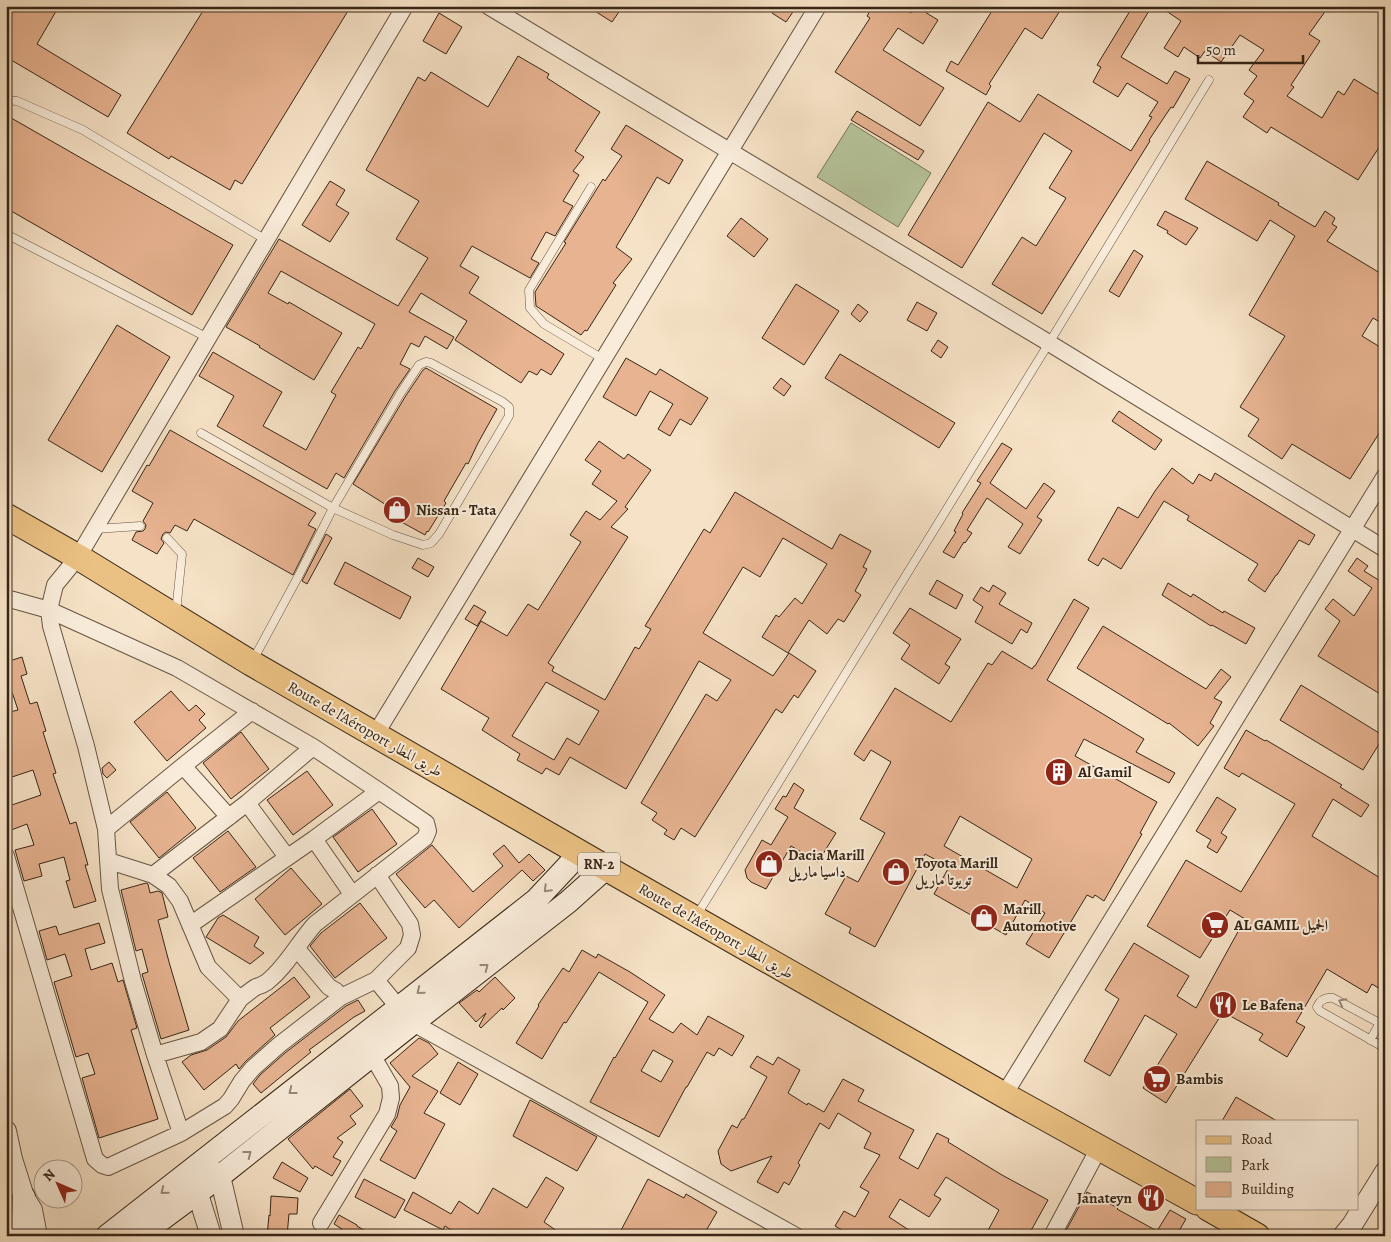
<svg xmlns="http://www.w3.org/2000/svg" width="1391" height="1242" font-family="Alegreya,Amiri,serif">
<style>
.green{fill:#b6c49a;stroke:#767558}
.building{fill:#e7b391;stroke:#372616;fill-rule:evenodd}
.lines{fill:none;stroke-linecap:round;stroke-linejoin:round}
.service-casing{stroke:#675542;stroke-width:9}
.minor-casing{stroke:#675542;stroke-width:18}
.tertiary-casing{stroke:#675542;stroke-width:22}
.secondary-casing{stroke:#372616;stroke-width:24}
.primary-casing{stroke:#372616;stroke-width:27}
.service{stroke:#f9ecda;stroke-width:8}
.minor{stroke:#f9ecda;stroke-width:16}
.tertiary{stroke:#f9ecda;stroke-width:20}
.secondary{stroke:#f9ecda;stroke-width:22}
.primary{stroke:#ebc183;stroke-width:25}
.oneway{stroke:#988978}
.labels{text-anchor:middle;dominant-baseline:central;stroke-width:4;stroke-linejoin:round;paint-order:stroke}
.shield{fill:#f9ecda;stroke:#716151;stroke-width:1}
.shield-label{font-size:14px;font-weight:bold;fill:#372616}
.poi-label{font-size:15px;font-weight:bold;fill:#372616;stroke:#f9ecda;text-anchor:start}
.street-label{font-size:15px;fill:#372616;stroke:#f9ecda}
</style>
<rect width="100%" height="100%" fill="#f6e2c6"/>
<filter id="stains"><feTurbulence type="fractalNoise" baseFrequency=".004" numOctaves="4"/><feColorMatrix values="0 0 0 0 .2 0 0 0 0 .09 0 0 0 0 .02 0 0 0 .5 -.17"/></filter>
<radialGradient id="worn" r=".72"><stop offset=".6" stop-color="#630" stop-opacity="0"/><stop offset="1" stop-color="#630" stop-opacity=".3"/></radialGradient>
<path class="green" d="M851,123L931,173L898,227L817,177Z"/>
<path class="building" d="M6,6H59L37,44L121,95L108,117L6,57Z
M206,6H351L242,184L235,180L230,190L171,156L169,159L127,133Z
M587,6H623L612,22Z
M776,6H797L786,22L772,13Z
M873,6H900L911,13L915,6L938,20L923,44L898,28L883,50L944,88L920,126L835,72L870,18L867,16Z
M995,6H1063L1042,39L1025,28L989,84L991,86L986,95L946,71L951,61L958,65Z
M1133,6H1152L1121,57L1167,84L1175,71L1190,79L1173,108L1171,107L1149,140L1150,141L1042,314L992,284L1022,237L1036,246L1066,198L1049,188L1072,151L1044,133L962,268L908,235L988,102L1020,122L1038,94L1131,151L1152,117L1149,116L1158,102L1127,83L1118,97L1093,82L1101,67L1097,65Z
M1159,6H1273L1280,11L1283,6H1329L1309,34L1320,41L1291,85L1294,87L1287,96L1322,118L1338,91L1344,95L1354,79L1385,98V138L1358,180L1271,127L1267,133L1243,117L1254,101L1244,94L1257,76L1249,70L1264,50L1240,35L1221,62L1205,51L1200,58L1184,47L1178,57L1164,48L1181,21Z
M439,13L462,27L446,54L423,41Z
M518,56L549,74L547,78L600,112L575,151L584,157L573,171L579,175L563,201L573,206L555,236L546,232L531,259L539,263L530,278L472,246L460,266L479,277L469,293L564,354L551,375L541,369L537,375L529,371L521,383L455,340L467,321L421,293L409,312L454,337L447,349L425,336L419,347L411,343L400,364L410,369L395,391L344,478L336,473L327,489L217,426L234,396L199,376L213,352L282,392L263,426L306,450L336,395L331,392L358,347L361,349L375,324L281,271L268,293L288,304L289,302L342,333L314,380L259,347L260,346L226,327L279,239L398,306L428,258L396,239L419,201L366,170L418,77L425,81L431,72L488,107Z
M857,111L924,151L918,160L851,120Z
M6,115L233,245L192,315L6,208Z
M626,125L683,160L669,184L657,177L634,217L616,247L632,259L613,283L616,285L587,331L585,330L581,335L536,306L535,292L566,243L564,242L603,179L605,181L622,156L611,149Z
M1207,161L1279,203L1278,205L1315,227L1325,211L1335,218L1332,224L1337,227L1327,241L1385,276V325L1373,318L1362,336L1385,350V424L1350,479L1292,444L1282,459L1248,436L1259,419L1240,407L1285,336L1249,315L1295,236L1270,220L1257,241L1185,199Z
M330,181L345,190L336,205L349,213L330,242L302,225Z
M1165,211L1198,228L1186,245L1167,233L1168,231L1157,225Z
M741,218L768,239L754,257L727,236Z
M1134,250L1143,256L1119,297L1109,291Z
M796,284L839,311L804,365L762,338Z
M917,302L937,313L927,331L907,320Z
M858,304L868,312L860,322L851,314Z
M117,325L170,357L102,472L48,440Z
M938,340L948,347L941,358L931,351Z
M840,354L955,423L939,448L825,378Z
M626,358L656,375L660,369L708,398L691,425L680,419L670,436L658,429L673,404L650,391L636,416L603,397Z
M426,368L497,409L478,443L468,464L466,463L444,501L446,503L428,532L427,531L425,535L396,519L399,513L353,484L405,397L423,370Z
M781,378L791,386L784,396L773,388Z
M1119,411L1162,440L1155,450L1112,421Z
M170,430L316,513L308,525L316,529L293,575L194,519L187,531L175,525L170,533L166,532L163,534L161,539L164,543L157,554L132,540L136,532L143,531L145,529L146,525L143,521L153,503L132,491L147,465L149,466Z
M599,441L624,459L628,454L651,470L625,507L628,509L611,527L628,537L548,663L554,667L552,671L605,700L635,647L639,649L651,629L645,626L704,529L710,533L735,492L832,549L840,534L871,551L863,567L867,569L855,591L861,595L844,622L838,619L827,634L809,620L788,653L762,637L776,615L779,617L795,598L802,604L827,564L783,538L760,577L743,567L703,633L773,676L789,653L816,671L798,698L794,695L782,713L776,709L695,837L681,828L674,840L664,834L667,830L652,820L657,813L641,803L706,694L717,701L731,680L699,661L626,789L570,757L559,775L546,768L542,774L517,760L520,754L482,730L489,718L441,689L481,621L507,636L528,604L538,610L581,542L570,535L586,511L600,520L617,501L592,484L601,471L585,460ZM546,682L599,711L579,745L567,738L554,760L512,736Z
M1002,443L1012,449L990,483L1026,509L1044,483L1055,491L1037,517L1042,520L1020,554L1008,547L1023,524L987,498L967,530L972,533L965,543L964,542L954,558L943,552L956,532L954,531L963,514L962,513L981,483L977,481Z
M1172,468L1193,484L1199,474L1211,481L1215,473L1315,535L1309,545L1299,540L1277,575H1276L1265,592L1248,580L1258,564L1187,520L1189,516L1164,501L1121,569L1103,558L1098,566L1088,560L1118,507L1138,518L1155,491Z
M326,534L332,538L307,584L302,581Z
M418,558L434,567L428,577L412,568Z
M1357,558L1368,566L1364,571L1385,584V697L1318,656L1340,621L1325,609L1333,599L1354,616L1372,588L1348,571Z
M345,562L411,597L400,619L334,584Z
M937,580L963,595L956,609L929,594Z
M1168,583L1191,597L1193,594L1223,613L1224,611L1255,628L1246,644L1212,625L1211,626L1162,595Z
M993,585L1006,593L999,604L1032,623L1027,633L1021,629L1012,644L975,622L983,607L973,600L981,587L989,592Z
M1074,599L1089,608L1047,680L1144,739L1136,752L1175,773L1169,783L1084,739L1075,756L1157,802L1140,833L1142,834L1104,901L1095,895L1093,898L1087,895L1049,958L1026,944L1045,913L1025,900L1006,935L934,894L949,867L925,854L875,947L849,933L851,928L825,914L846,876L858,882L885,833L860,819L891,762L871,750L864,761L854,754L895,688L951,722L988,663L992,665L1002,651L1032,669L1034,666H1035ZM960,816L1032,859L1017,888L944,846Z
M474,605L486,612L477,626L465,619Z
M910,608L961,639L945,664L950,667L939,684L901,659L910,645L893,633Z
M1103,626L1206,689L1221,669L1231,677L1214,698L1222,702L1210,723L1214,726L1198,746L1169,723L1168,724L1077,668Z
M22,657L27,674L21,676L30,704L37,702L46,731L43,732L56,773L53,774L70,824L76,822L88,865H85L96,901L74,908L66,881L70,880L64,857L39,864L42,876L24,881L15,850L34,845L27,824L6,832V807L41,795L33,770L6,779V713L18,710L8,680H6V662Z
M1301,685L1384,736L1363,770L1280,720Z
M171,691L189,711L196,705L205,714L199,720L206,728L167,761L134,722Z
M1246,730L1265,741L1266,740L1342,785L1340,787L1369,805L1361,817L1333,799L1312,836L1385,881V992L1372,984L1367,993L1327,969L1296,1022L1305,1027L1287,1057L1259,1040L1263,1034L1223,1012L1166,1103L1143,1088L1177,1034L1145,1015L1110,1076L1084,1061L1119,999L1105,990L1134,943L1189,976L1177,996L1196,1008L1245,919L1230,910L1200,958L1147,926L1186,860L1241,892L1295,804L1242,773L1239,777L1224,768Z
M241,732L269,769L231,799L203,763Z
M109,762L116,770L107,778L103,774L102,768Z
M307,771L333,805L293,835L267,800Z
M794,783L804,790L794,808L836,833L818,862L791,846L766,889L751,882L747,878L745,870L762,840L771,845L788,817L775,809L783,796L786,797Z
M167,792L196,828L159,858L130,822Z
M1217,797L1236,809L1221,833L1227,837L1217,853L1207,847L1211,840L1196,831Z
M372,809L397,844L358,872L333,837Z
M228,831L256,867L220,892L193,858Z
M432,845L473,892L503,866L493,854L504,845L519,863L529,854L545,870L533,881L522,870L459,928L434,900L425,908L396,874Z
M291,868L322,904L285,935L255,899Z
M146,883L148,884L150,893L158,891L162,893L168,917L158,920L169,962L189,1030L161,1039L142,974L148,972L142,949L136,951L121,890Z
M360,903L387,938L335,978L310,946L321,933Z
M223,915L259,937L254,946L264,953L250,964L206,937L218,918Z
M99,923L105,943L85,949L91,970L112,963L118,982L123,980L137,1028L131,1030L158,1119L99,1138L82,1078L95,1074L88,1053L76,1057L54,982L72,976L65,954L47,960L39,931L56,926L59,935Z
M582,950L596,958L598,954L630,972L665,995L649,1019L673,1033L681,1023L697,1035L708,1016L744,1036L732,1056L719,1048L714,1056L707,1052L687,1087H686L659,1137L590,1102L614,1057L615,1058L648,1002L599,972L566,1023L564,1022L542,1059L516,1043L539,1006L538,1005L563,968L569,972ZM653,1050L673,1061L661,1082L641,1071Z
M294,977L310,997L270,1028L275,1035L246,1061L239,1069L236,1064L204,1090L182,1062L191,1055L207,1050L226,1037L238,1021Z
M495,977L515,998L503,1010L502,1008L481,1028L479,1026L486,1013L476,1022L459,1003L477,990L479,992Z
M358,1000L365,1011L354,1017L309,1050L311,1052L261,1093L253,1084L260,1075L285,1053L346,1006Z
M419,1038L429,1043L438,1054L412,1076L438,1091L424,1113L445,1124L415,1179L380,1160L397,1131L391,1127L397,1117L400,1105L410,1087L390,1063Z
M757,1056L773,1065L778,1057L800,1070L788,1093L807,1105L808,1103L824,1112L843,1079L864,1090L858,1101L914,1130L899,1158L918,1169L937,1133L949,1139L948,1142L1002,1175L1048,1200L1028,1236H985L999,1210L946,1177L934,1195L941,1199L929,1217L900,1199L889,1217L918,1236H852L835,1226L844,1211L855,1217L869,1192L860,1187L880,1155L864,1148L871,1133L838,1113L829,1129L820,1123L798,1163L800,1165L789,1185L784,1182L778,1193L757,1182L772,1156L731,1171L721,1164L718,1151L732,1125L737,1128L742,1119H744L767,1077L750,1067Z
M458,1062L478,1074L460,1105L440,1093Z
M350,1089L363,1106L350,1116L356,1124L337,1138L343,1142L333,1157L341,1161L332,1176L315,1166L313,1169L288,1139Z
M1236,1097L1277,1121H1222Z
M530,1100L597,1137L577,1171L513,1136Z
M282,1162L308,1178L300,1192L273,1178Z
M546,1177L564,1188L544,1222L564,1236H460L445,1226L443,1230L404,1210L413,1192L451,1214L459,1201L478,1214L493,1188L527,1208Z
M364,1179L405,1200L395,1218L355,1197Z
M648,1179L684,1198L686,1194L717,1212L703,1236H618Z
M1087,1192L1118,1208L1117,1209L1157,1231L1170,1210L1186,1219L1176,1236H1125L1114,1230L1111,1236H1063Z
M271,1196L298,1198L297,1214H289L287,1236H267L269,1215L270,1216Z
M339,1215L357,1225V1226L374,1236H338L342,1229L334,1224Z"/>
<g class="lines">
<defs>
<path id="service" d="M6,100L17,101L83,130L266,240
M591,187L529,290L530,308L544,324L603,359
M6,234L208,338
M201,433L333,508L393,535L423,545L431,543L439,534L509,416V407L503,402L431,363L426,362L419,365L400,394L333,508L298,577L253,660
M95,529L140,526
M167,538L182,554L176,612
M697,915L1049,343L1209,80
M1385,1026L1333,998C1325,997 1320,1000 1317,1007L1320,1011L1385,1048
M1370,1040L1380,1023"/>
<path id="minor" d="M488,6L1049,343L1385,549
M6,598L49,610L177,668L313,747L379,791L426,823L428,831L425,838L315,924C298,943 287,966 267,982C264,984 260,986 256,987C251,990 245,995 240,999L208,967L180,901L169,886L153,875L109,861
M375,735L818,6
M183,766L229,817
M247,803L287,857
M106,829L183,766L252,711
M314,839L352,894
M6,856L95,1159L102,1165L108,1167L181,1133
M153,875L247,803L313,747
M190,925L314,839L379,791
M297,949L329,987L336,991L341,997L376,980L399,1008L413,1023L796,1236
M376,980L408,948L412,935L410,924L377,875
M341,997L279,1045L253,1068L242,1081L231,1099L225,1106L181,1133L155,1055L133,981L110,889L106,829L86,746L51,626L49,610L55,585L78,557L405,6
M155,1055L201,1042L220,1029L240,999
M1004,1095L1385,476
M321,1223L387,1114L391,1098L390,1086L372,1055
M1052,1236L1099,1148"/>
<path id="tertiary" d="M6,1131L12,1159L24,1197L32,1210L37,1236
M211,1236L197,1191L200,1163L220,1176L234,1236
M1343,1236L1352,1225L1385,1172"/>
<path id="secondary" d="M20,1236L23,1226L24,1197
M107,1236L536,900L580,853
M139,1236L220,1176L413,1023L568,902L606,868"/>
<path id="primary" d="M6,516L78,557L251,663L606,868L1004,1095L1197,1202
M1208,1208L1257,1236"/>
</defs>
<use href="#service" class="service-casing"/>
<use href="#minor" class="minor-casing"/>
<use href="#tertiary" class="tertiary-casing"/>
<use href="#secondary" class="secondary-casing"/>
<use href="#primary" class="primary-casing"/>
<use href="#service" class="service"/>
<use href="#minor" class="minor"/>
<use href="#tertiary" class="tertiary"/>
<use href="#secondary" class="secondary"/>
<use href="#primary" class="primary"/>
</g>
<defs><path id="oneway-chevron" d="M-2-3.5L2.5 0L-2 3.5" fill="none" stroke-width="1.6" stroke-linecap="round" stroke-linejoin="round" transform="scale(1.25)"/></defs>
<g class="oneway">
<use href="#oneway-chevron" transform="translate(547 889) rotate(135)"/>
<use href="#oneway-chevron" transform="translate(485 967) rotate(-38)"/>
<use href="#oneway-chevron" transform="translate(420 991) rotate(141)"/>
<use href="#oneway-chevron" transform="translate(1342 1002) rotate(-153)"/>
<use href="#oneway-chevron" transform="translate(292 1091) rotate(142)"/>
<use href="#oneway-chevron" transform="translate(248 1154) rotate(-38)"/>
<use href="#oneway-chevron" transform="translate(164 1191) rotate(141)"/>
</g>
<defs>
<symbol id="shop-disc" viewBox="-11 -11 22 22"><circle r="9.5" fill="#8f2418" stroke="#f9ecda"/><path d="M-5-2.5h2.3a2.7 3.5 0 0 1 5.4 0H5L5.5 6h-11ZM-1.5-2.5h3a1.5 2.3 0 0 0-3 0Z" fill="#fff"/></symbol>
<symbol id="building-disc" viewBox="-11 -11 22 22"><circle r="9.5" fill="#8f2418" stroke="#f9ecda"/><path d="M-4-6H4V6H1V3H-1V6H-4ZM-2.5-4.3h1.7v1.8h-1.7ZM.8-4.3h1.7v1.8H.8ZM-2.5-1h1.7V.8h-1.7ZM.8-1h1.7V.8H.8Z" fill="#fff"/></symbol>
<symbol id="supermarket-disc" viewBox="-11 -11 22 22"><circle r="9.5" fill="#8f2418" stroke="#f9ecda"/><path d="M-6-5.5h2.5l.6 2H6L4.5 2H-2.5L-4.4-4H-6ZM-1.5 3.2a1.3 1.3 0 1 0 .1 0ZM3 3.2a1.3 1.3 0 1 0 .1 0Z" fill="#fff"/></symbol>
<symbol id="restaurant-disc" viewBox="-11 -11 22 22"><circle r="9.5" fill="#8f2418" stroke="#f9ecda"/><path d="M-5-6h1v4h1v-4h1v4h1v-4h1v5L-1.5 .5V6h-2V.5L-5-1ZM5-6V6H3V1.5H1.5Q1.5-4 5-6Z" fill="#fff"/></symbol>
</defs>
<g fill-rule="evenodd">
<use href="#shop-disc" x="381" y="494" width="32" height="32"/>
<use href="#building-disc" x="1043" y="756" width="32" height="32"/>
<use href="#shop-disc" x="753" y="848" width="32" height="32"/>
<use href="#shop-disc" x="880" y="856" width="32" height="32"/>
<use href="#shop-disc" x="968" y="902" width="32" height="32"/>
<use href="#supermarket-disc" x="1199" y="909" width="32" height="32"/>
<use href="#restaurant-disc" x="1207" y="989" width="32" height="32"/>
<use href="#supermarket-disc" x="1141" y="1063" width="32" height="32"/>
<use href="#restaurant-disc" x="1135" y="1182" width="32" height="32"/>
</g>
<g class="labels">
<rect class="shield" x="578" y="852.5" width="42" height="23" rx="4"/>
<g class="shield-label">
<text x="599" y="864">RN-2</text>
</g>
<g class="poi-label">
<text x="416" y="510">Nissan - Tata</text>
<text x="1078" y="772">Al Gamil</text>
<text x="788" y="855">Dacia Marill<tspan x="788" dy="17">داسيا ماريل</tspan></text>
<text x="915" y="863">Toyota Marill<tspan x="915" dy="17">تويوتا ماريل</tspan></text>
<text x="1003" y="909">Marill<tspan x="1003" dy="17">Automotive</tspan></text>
<text x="1234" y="925">AL GAMIL الجميل</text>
<text x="1242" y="1005">Le Bafena</text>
<text x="1176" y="1079">Bambis</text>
<text x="1132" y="1198" text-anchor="end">Janateyn</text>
</g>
<g class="street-label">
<text transform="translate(365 729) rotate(30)">Route de l'Aéroport طريق المطار</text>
<text transform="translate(716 931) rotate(30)">Route de l'Aéroport طريق المطار</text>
</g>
</g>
<rect width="1391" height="1242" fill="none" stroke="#f6e2c6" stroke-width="25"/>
<rect x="8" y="8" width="1376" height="1227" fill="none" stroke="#372616" stroke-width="2.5"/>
<rect x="12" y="12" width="1366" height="1217" fill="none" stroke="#372616"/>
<rect x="1196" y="1120" width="162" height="90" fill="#f9ecda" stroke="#ab9d8c"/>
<rect x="1206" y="1136" width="25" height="8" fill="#ebc183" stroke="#ab9d8c"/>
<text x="1241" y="1144" font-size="15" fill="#372616">Road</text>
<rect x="1206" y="1157" width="25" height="15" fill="#b6c49a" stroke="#ab9d8c"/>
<text x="1241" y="1170" font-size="15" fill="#372616">Park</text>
<rect x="1206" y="1182" width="25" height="15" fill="#e7b391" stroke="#ab9d8c"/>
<text x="1241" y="1194" font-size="15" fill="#372616">Building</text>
<g transform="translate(58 1184) rotate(315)"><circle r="24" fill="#f9ecda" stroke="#ab9d8c"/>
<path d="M0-4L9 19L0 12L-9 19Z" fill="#8f2418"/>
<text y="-8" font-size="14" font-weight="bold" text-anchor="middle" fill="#372616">N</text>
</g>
<path d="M1198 55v8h105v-8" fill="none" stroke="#372616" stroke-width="2.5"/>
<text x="1206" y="55" font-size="15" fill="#372616" stroke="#f9ecda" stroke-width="4" paint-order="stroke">50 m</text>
<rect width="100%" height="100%" filter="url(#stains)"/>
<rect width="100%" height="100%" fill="url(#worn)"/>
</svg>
